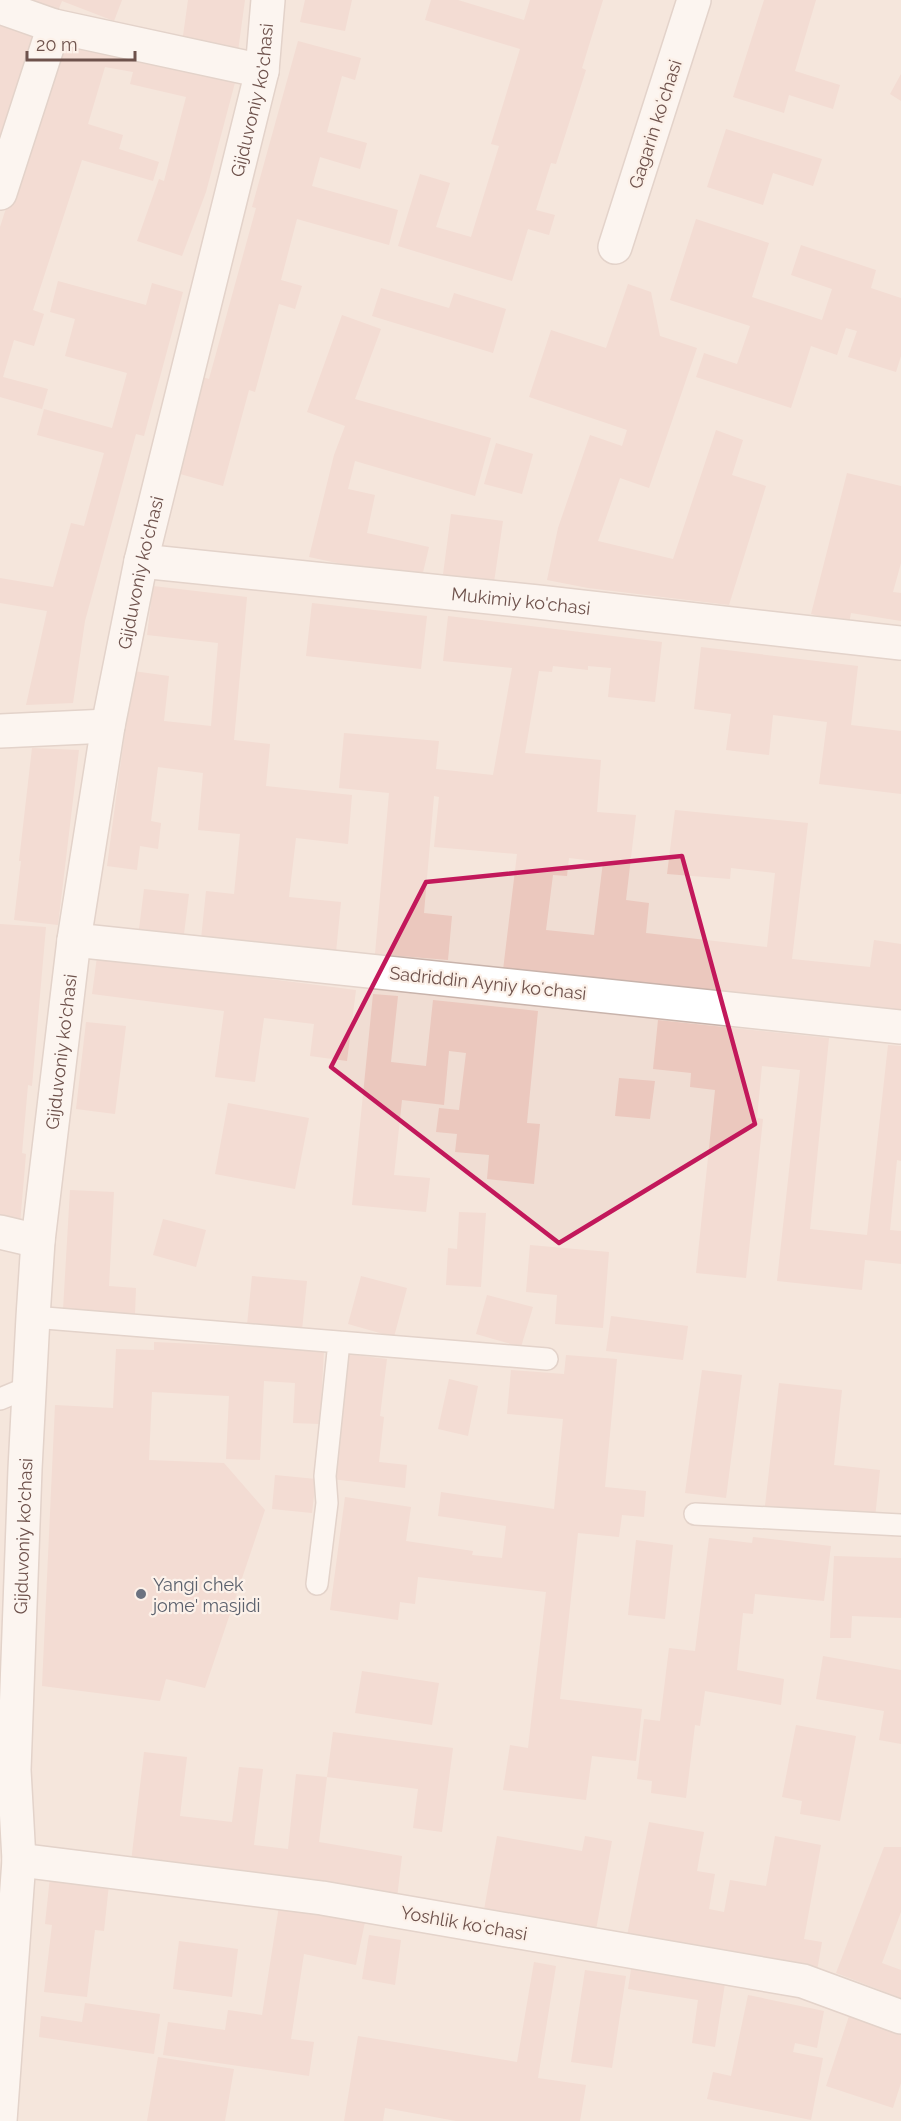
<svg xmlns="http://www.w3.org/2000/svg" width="901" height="2121" font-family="Raleway,sans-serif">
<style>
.residential{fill:#f0ddd3}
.building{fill:#ebc8be;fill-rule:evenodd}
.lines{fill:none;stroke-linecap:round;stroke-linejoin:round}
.service-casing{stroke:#c8b3ab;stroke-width:24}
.minor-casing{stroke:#c8b3ab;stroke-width:36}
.service{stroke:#fff;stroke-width:21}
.minor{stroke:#fff;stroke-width:33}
.marked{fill:none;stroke:#c2185b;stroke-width:4.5;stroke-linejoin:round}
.worship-dot{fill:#6b7280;stroke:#fcf1e9;stroke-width:2}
.labels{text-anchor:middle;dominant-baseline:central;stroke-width:4.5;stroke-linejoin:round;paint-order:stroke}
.street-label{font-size:18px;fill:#6e524c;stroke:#fcf1e9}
.worship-label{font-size:18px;fill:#5b616d;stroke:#fcf1e9;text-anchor:start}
</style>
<rect width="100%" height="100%" fill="#f9ede3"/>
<path class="residential" d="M0,0H901V2121H0Z"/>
<path class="building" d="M23,0H122L114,21L62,1L57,13Z
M188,0H245L238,51L182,43Z
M305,0H352L345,31L300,22Z
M431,0H458L524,20L530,0H603L582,68L586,70L556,164L551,163L536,210L555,215L549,235L528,229L512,281L398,246L420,174L450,183L436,227L471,237L499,146L491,144L520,49L425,20Z
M764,0H816L795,71L840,85L833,109L789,95L784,113L733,97Z
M0,22L35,33L4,140L0,139Z
M61,37L237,75L206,192L182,256L137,241L159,179L164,181L186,97L130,84L133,72L105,67L88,124L123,135L119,149L159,162L153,181L82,160L33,310L44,314L34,346L14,340L3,377L48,389L42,409L0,397V227Z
M298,41L361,58L355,80L342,76L327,132L367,143L360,169L320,157L312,186L398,210L389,245L297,219L281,280L302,286L295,309L279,304L255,392L249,390L223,486L173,472L199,376L209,379L256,208L252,207Z
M901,74V101L890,94Z
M726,129L822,159L813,186L773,173L763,205L707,187Z
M696,219L769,243L752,297L822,320L832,289L791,275L801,245L876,270L871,288L901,298V356L896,372L848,357L857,331L846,328L837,355L811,346L791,408L696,377L704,353L737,364L750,326L670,300Z
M58,281L146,305L152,283L183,292L144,436L136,434L85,621L73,703L26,705L47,611L0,603V578L53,587L71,523L84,526L104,453L37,435L44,409L112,428L127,373L65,356L75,319L50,312Z
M628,284L651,292L660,336L697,348L649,488L620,478L598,541L673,559L716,430L743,440L732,475L766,486L729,605L588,588L547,580L558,528L590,435L622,446L627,430L529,397L551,330L606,348Z
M381,288L449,308L454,293L506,309L493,353L372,316Z
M342,315L381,329L355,399L491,438L475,496L355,461L348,489L375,495L367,533L429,547L421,581L309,557L334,455L345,426L307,412Z
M496,443L533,454L522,494L484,484Z
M847,473L901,486V563L893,592L901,593V621L851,613L849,624L811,614Z
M451,514L503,521L493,589L442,582Z
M153,586L247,597L234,740L270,744L266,786L352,795L348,844L296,838L289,897L341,902L336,952L201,939L206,891L234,894L240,834L198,830L203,773L158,767L151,821L161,823L158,849L140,846L137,870L107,866L133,671L169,676L164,721L211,726L218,643L147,635Z
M312,603L427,616L421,669L306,656Z
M448,616L662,642L655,702L608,697L611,668L588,666V670L553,666L552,672L539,671L525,753L601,760L597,812L636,815L626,900L649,903L646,933L767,947L775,873L731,868L730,879L667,874L675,810L808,823L792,959L870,967L874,940L901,944V1012L503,970L517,854L434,847L439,797L434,796L424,913L452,916L448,960L375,954L389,793L339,788L344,733L439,741L436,769L493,775L512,668L443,661ZM569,858L603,862L594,935L546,930L553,875L567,876Z
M701,647L858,666L851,725L901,731V794L819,784L827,722L773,715L769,755L726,750L731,714L694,709Z
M32,748L79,750L58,925L14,920L21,861H19Z
M144,889L189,894L184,934L139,929Z
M0,924L46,927L32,1086L28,1085L22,1153L26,1154L20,1224L0,1223Z
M97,957L356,990L347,1061L310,1056L314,1024L264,1018L255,1082L215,1077L224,1011L92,994Z
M373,994L398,996L391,1062L426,1066L433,1000L538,1011L527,1123L540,1124L534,1184L487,1179L489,1155L455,1152L457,1134L436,1132L439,1108L459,1110L466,1053L449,1051L444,1105L402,1100L394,1175L430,1178L426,1212L352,1205Z
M658,1020L829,1038L810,1229L867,1235L888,1045L901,1046V1161L897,1160L890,1230L901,1231V1264L865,1260L862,1290L777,1281L800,1070L762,1066L757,1118L763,1119L746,1278L696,1273L715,1090L690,1087L691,1073L653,1069Z
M86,1022L126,1026L115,1114L76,1109Z
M619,1078L655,1081L650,1119L615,1116Z
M228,1103L309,1118L295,1189L215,1174Z
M70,1190L114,1192L109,1286L136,1288L135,1314L63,1310Z
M459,1212L486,1213L481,1287L446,1285L448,1248L457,1249Z
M163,1219L206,1230L196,1267L153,1255Z
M530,1245L609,1252L603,1328L555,1324L557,1295L526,1292Z
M252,1276L307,1281L302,1330L247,1325Z
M361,1276L407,1288L394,1337L348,1324Z
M487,1295L533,1307L521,1347L476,1334Z
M611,1316L688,1326L683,1360L606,1351Z
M154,1342L324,1350L320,1424L293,1423L295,1383L264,1381L260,1460L226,1459L229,1396L152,1392L149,1460L224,1463L265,1510L205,1688L166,1679L160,1701L42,1686L55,1405L113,1408L116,1349L154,1350Z
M347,1354L387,1359L380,1416L384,1417L379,1462L407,1465L405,1488L332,1479Z
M566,1355L617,1359L605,1487L646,1491L644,1517L622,1515L619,1537L578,1533L560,1699L642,1709L636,1761L592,1756L586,1800L503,1790L510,1745L528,1748L546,1592L418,1577L415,1604L400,1602L398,1620L330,1610L345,1497L411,1507L406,1541L473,1551L472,1555L502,1558L506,1526L438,1516L441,1492L554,1509L563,1419L507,1414L511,1370L564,1374Z
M702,1370L742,1375L726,1498L685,1493Z
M449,1379L478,1386L468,1436L438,1429Z
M779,1383L842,1390L834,1465L880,1470L875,1518L765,1506Z
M275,1475L316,1479L312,1513L272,1509Z
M753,1537L831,1546L824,1601L755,1594L753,1614L743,1613L737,1670L784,1679L781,1705L705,1691L700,1726L695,1725L686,1798L651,1793L652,1781L637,1779L644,1719L660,1721L669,1648L695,1651L709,1538L752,1543Z
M636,1540L673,1545L665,1619L628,1615Z
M834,1556L901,1558V1618L852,1616L851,1638H830Z
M823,1656L901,1670V1744L879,1740L884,1711L816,1699Z
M362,1671L439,1683L432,1725L355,1713Z
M796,1725L856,1736L840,1821L800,1814L802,1801L782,1797Z
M333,1732L453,1748L442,1832L413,1828L418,1789L327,1777Z
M144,1752L187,1757L180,1816L232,1822L239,1767L263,1769L254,1845L288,1849L296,1774L327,1777L319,1842L402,1856L397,1898L131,1862Z
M649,1822L704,1832L697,1871L715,1874L709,1909L724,1912L730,1880L766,1886L775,1836L821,1845L804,1939L822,1942L817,1971L627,1936Z
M497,1836L582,1851L585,1836L612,1841L596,1930L484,1910Z
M884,1847H901V1912L882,1963L901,1970V1998L836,1973Z
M50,1877L109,1884L104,1931L95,1930L87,1997L44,1992L52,1925L45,1924Z
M279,1906L365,1922L356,1965L304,1954L291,2039L314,2042L309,2076L163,2055L168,2022L225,2030L228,2010L262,2015Z
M369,1935L401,1940L395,1985L362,1979Z
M179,1941L238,1949L232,1997L173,1989Z
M534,1962L556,1966L538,2078L586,2085L580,2121H456L385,2108L383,2121H344L358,2036L517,2062Z
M632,1963L726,1977L715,2047L692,2043L698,2000L628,1989Z
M585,1970L626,1976L612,2068L571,2062Z
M748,1995L824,2011L817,2048L795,2043L793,2052L823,2058L811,2120L707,2099L713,2072L731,2076Z
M85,2003L160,2014L154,2054L39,2037L41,2016L82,2022Z
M849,2016L901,2034V2083L893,2108L826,2086Z
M158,2057L234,2069L225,2121H147Z"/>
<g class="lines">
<defs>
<path id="service" d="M33,1317L547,1359
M0,1399L29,1387
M695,1514L901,1525
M317,1584L327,1503L325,1476L339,1342"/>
<g id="minor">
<path d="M0,7L54,26L262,71"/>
<path d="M0,193L54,26"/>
<path d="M615,247L694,0"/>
<path id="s1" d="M141,561L538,602L901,643"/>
<path d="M0,731L108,726"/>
<path d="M74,940L901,1027"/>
<path d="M0,1232L38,1241"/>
<path d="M19,1860L322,1898L803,1981L901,2017"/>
<path id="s2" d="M0,2121L19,1860L14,1770L25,1469L33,1317L38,1241L74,940L108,726L141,561L262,71L268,0"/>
</g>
</defs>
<use href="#service" class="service-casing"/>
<use href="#minor" class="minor-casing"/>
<use href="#service" class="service"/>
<use href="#minor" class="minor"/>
</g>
<path d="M0 0H901V2121H0ZM682,856L755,1124L559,1243L331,1067L426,882Z" fill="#f9ede3" fill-opacity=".55" fill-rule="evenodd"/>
<path class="marked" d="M682,856L755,1124L559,1243L331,1067L426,882Z"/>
<circle class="worship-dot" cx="141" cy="1594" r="6"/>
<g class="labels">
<g class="street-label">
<text stroke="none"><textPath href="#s2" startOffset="2044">Gijduvoniy ko'chasi</textPath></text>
<text transform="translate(655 124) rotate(-72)">Gagarin koʻchasi</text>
<text stroke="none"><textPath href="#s2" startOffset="1558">Gijduvoniy ko'chasi</textPath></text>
<text stroke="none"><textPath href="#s1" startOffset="382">Mukimiy ko'chasi</textPath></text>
<text transform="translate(488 983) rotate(6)">Sadriddin Ayniy koʻchasi</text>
<text stroke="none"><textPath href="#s2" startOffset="1072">Gijduvoniy ko'chasi</textPath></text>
<text stroke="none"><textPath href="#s2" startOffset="586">Gijduvoniy ko'chasi</textPath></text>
<text transform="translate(464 1923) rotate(10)">Yoshlik koʻchasi</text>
</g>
<g class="worship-label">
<text x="153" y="1584">Yangi chek<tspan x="153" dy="21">jome' masjidi</tspan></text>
</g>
</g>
<path d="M27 51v9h108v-9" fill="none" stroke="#6e524c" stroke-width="3"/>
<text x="36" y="51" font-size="18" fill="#6e524c" stroke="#fcf1e9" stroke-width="4.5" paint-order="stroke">20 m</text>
</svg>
